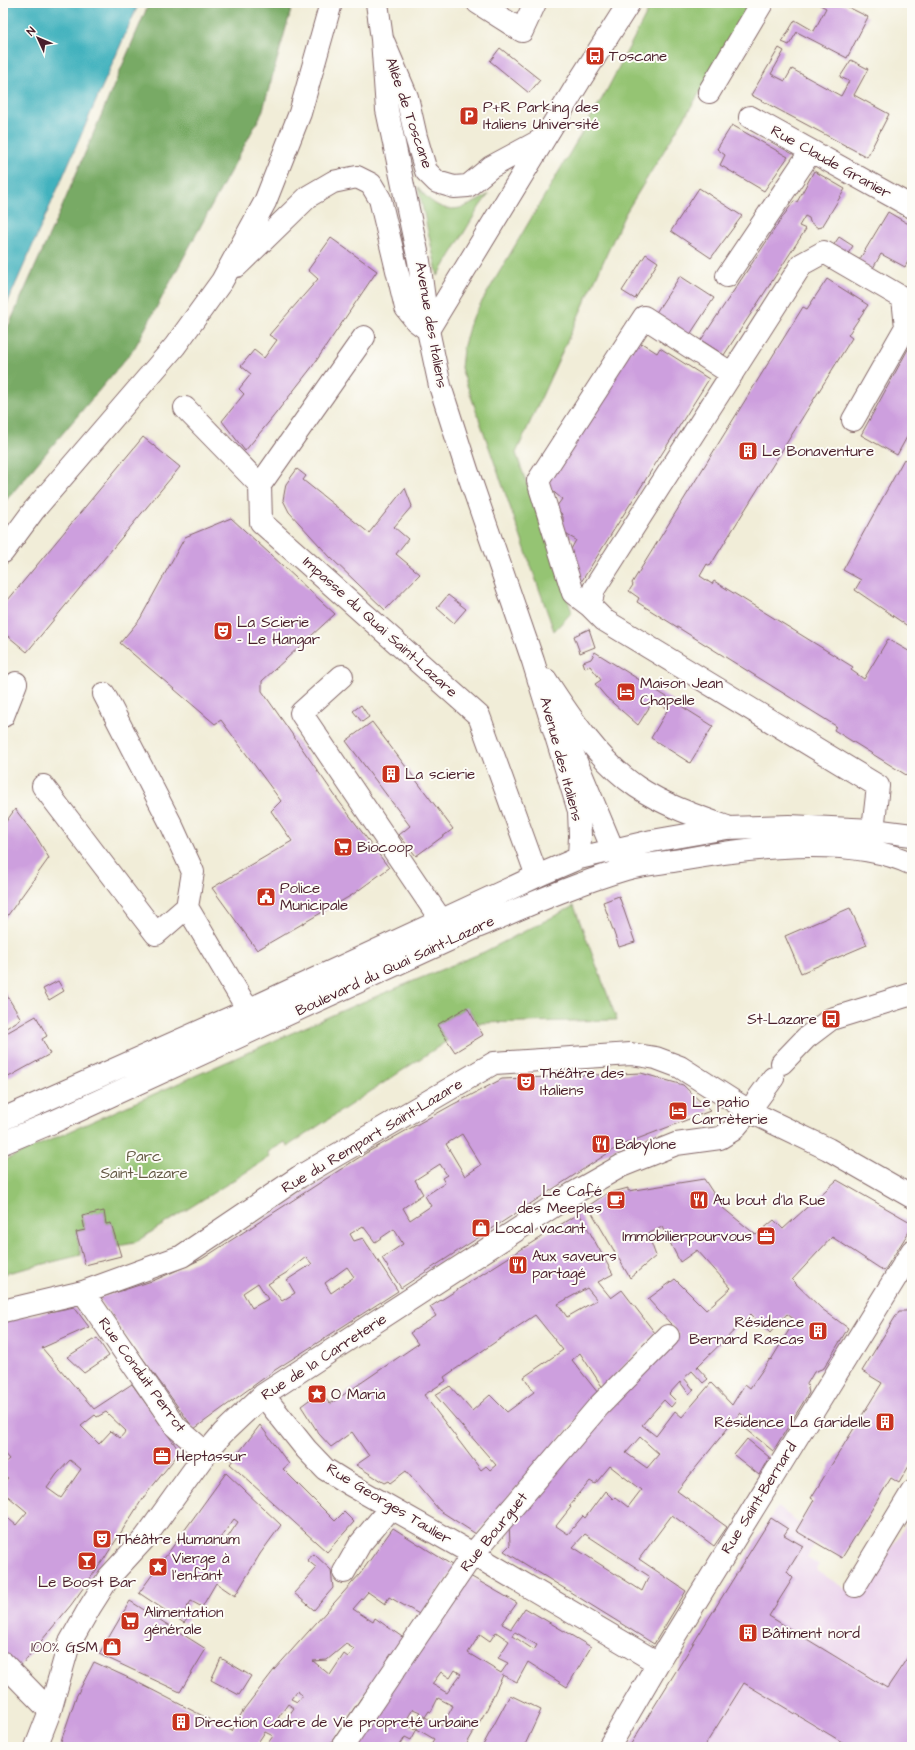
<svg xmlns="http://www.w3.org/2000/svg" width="915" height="1750" font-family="'Architects Daughter',sans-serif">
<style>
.built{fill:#ead1ec}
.green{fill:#95c473;stroke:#70724f}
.forest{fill:#78aa65;stroke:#616448}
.water{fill:#43b2be;stroke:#466874}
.building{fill:#cd9fde;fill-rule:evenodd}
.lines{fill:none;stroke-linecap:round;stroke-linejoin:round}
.minor-casing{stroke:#846768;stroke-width:24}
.major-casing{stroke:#846768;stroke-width:24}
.minor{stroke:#fff;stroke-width:22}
.major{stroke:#fff;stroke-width:22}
.labels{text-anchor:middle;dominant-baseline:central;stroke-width:4;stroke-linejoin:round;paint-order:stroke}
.poi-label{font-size:15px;fill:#4a1f2b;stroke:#fdfcf7;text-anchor:start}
.street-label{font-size:15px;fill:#4a1f2b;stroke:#fdfcf7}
.park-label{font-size:15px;fill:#645944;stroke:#fdfcf7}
</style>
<rect width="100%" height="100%" fill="#fdfcf7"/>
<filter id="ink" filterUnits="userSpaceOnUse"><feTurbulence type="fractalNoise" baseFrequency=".025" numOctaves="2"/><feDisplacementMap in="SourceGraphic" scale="8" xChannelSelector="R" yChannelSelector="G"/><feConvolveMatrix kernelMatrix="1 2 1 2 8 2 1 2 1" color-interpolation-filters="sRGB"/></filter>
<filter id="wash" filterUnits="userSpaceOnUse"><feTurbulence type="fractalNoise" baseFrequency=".012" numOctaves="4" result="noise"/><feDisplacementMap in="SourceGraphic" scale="16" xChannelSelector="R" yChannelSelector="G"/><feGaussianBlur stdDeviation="0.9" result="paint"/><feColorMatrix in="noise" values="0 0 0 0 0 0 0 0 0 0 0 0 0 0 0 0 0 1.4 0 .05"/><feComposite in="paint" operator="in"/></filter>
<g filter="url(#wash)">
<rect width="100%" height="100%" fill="#f1edd8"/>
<path class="built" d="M777,1507L800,1523L796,1531L815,1543L807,1558L820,1565L816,1570L861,1599L912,1514V1747H629Z"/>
<path class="green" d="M652,3H755L625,214L516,453L572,612L554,631L461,368L463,349L471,320L607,90Z
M418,187C441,218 461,212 489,194L480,206L438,276Z
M574,906L617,1020L478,1023L467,1007L437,1025L447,1041L288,1146L285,1142L268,1152L270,1157L134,1243L118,1246L111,1223L106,1224L104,1211L82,1217L85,1230L76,1232L81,1255L3,1274V1161L348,1008L484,952Z"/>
<path class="forest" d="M149,3H293L262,113L134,349L3,504V338L62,207Z"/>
<path class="water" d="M3,3H139L3,313Z"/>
<g id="blocks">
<path class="building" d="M816,3H840L868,17L847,58L797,32L789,45L782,42L795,20L814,31L826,8Z
M500,48L540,80L529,93L490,61Z
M779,48L784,51L771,74L785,81L792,69L841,96L849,81L840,77L851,60L868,69L854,95L889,114L867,157L751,95Z
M732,125L788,157L764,191L720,165L725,155L717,149Z
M814,171L845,189L822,227L818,228L810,222L809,218L805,216L799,226L806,229L724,355L701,340L784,215L794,201L797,202Z
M699,188L742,216L711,258L671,231Z
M888,212L912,226V254L905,267L881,254L872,270L858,262Z
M839,237L853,246L847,255L833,246Z
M331,238L377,271L312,367L273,417L245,451L222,421L244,394L239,389L251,374L241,366L254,350L264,358L277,340L269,335L318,279L308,270Z
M646,254L658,262L635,299L622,291Z
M680,276L714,298L689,336L655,314Z
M827,279L868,305L848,335L852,338L710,566L707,564L700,576L712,584L714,581L853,667L851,670L864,679L888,639L912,653L911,778L834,730L836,726L637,602L639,598L629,591L633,585L632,583L803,307L807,309Z
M637,340L657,353L660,348L709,379L576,590L569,553L576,540L560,531L563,527V517L561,513L554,510L562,499L543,483Z
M912,342V402L910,407L912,408V428L897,455L861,435Z
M143,437L180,467L27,652L3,632V606Z
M912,452V629L855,590L861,580L843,570L904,459L907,461Z
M297,469L306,476L303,480L369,533L405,488L412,506L394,527L408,539L396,554L420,574L385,610L330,557L289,512L283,500L286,484Z
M231,518L335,614L262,681V691L338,800L389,868L352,895L257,950L212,888L292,841L271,811L281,801L221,720L215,724L120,643L140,619L185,537Z
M448,595L466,609L454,623L437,608Z
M589,629L595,647L580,653L574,636Z
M595,652L713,726L690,763L651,738L668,709L654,700L638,725L606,697L595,684L601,680L590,666L585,668L583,662L591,659Z
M361,705L369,717L362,722L353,711Z
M372,722L453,829L416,856L399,835L410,826L346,741Z
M15,809L37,838L49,858L3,922V826Z
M619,896L635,942L619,947L603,902Z
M850,908L867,945L801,973L785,936Z
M58,981L64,991L49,1000L43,989Z
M3,989L21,1019L3,1030Z
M467,1007L483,1035L455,1052L437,1025Z
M36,1016L47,1036L42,1039L50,1054L3,1080V1035Z
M641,1073L683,1085L710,1111L619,1146L401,1288L382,1258L403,1244L394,1229L375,1242L363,1226L350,1234L354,1241L363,1238L398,1291L275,1370L194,1429L99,1298L155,1280L202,1259L366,1153L452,1105L502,1079ZM462,1134L481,1165L465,1176L446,1144ZM440,1164L447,1175L442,1178L445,1183L425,1196L431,1206L410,1220L403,1208L423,1194L415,1180ZM306,1257L312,1264L287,1280L295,1293L282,1301L268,1284L286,1273ZM347,1267L354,1277L331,1293L325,1283ZM258,1283L268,1299L252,1308L243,1293Z
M704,1179L723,1208L756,1235L774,1220L783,1229L837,1180L912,1223V1227L884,1271L832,1237L792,1280L822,1309L848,1328L824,1368L814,1372L807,1384L809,1393L773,1451L745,1428L751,1422L740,1413L677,1491L727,1527L714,1546L672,1515L639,1559L686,1591L654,1644L504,1551L510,1545L509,1522L656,1356L680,1334L648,1299L675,1279L706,1310L731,1288L697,1250L680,1262L662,1227L648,1234L656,1256L630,1278L588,1206L606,1194L628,1188V1191ZM751,1314L770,1333L787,1314L795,1320L771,1360L770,1359L750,1388L745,1384L732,1405L711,1383L682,1417L675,1411L656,1436L642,1425L664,1400L671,1407L676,1401L669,1394L680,1382L689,1394L694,1390L684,1378L692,1371L703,1383L708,1379L697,1367ZM640,1437L659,1454L647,1468L626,1453ZM610,1466L641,1490L628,1507L615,1497L613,1499L605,1491L585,1518L583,1516L568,1534L556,1526L571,1507L569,1506L590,1481L595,1484ZM585,1534L649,1576L642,1591L573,1547Z
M104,1211L106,1224L111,1223L121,1256L85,1265L76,1232L85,1230L82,1216Z
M579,1213L613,1274L598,1282L611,1298L622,1290L655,1333L603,1388L580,1353L572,1360L598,1393L544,1457L476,1534L439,1510L406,1471L390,1483L388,1481L384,1483L356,1465L369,1456L352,1432L331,1447L319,1434L301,1406L320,1392L330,1404L418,1344L410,1333L436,1316L430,1307ZM587,1288L597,1300L567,1317L558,1304ZM535,1315L563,1350L524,1377L534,1392L507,1412L490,1395L472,1411L450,1386L435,1395L496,1465L490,1470L486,1466L481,1470L424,1395L446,1381L444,1377Z
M912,1306V1461L899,1483L891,1478L842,1558L796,1531L814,1500L811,1498L882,1383L862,1371L899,1311H906Z
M74,1307L89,1327L42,1348L94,1409L132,1384L180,1452L143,1498L104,1559L71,1605L18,1669L3,1653V1514L16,1525L27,1512L3,1492V1484L8,1478L3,1474V1464L9,1459L3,1452V1321ZM106,1412L126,1431L120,1438L111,1431L99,1444L81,1426L95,1415L97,1417ZM70,1460L81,1469L61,1498L47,1488L57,1474Z
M97,1338L109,1356L84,1373L67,1357Z
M260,1425L289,1464L283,1469L335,1521L344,1512L354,1522L327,1552L230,1464Z
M747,1439L769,1457L759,1475L734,1455Z
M226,1473L281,1525L260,1554L235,1596L216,1583L202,1607L191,1601L184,1612L189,1617L184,1623L139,1593ZM234,1519L238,1522L223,1544L218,1541Z
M771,1518L788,1529L784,1535L803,1546L787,1572L793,1578L769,1616L887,1688L912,1651V1747H846L847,1745L744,1683L704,1747H629Z
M393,1528L455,1567L421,1615L389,1597L385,1604L368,1592L353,1609L373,1622L375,1618L405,1639L361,1698L328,1747H268L266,1746L273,1736L265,1732L255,1747H59L76,1697L94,1662L133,1680L232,1731L244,1709L274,1670L360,1574ZM346,1644L354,1649L348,1657L344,1654L330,1675L313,1661L327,1660ZM297,1691L302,1695L297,1702L291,1699ZM288,1704L294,1708L284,1722L278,1718Z
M314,1554L331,1570L333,1588L314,1610L294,1593L317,1568L307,1560Z
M470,1576L517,1603L502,1624L511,1629L525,1608L591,1647L567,1687L528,1662L517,1682L503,1675L487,1709L465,1747H429L434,1739L417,1729L425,1717L442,1726L453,1706L438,1698L431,1712L429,1711L425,1717L419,1713L420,1712L413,1709L407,1719L414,1722L410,1727L417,1729L411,1740L405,1737L399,1747H347ZM496,1632L509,1641L498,1658L508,1663L501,1673L468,1653L480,1634L490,1641ZM515,1632L537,1645L534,1650L513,1636ZM455,1670L461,1674L447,1693L432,1684L441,1672L450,1678Z
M130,1601L206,1649L180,1692L99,1654Z
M221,1658L251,1676L239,1695L211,1680Z
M3,1674L11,1682L3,1691Z
M510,1695L541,1710L524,1747H482Z"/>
</g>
</g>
<g filter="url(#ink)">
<use href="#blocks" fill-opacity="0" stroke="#846768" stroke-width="1"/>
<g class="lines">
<defs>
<path id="minor" d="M478,3L522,31L535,3
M384,43L407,97L416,137L426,171L437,182L454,187L468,186L491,167L543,139
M709,92L762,3
M750,117L912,207
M727,276L811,151
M428,330L580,80L629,3
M185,408L260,485L261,522L479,716L537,876
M853,420L906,327L903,298L824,252L802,264L594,589L590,606L604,620L878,786L873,830
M260,485L364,337
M590,606L573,593L538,481L644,317L732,374
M342,676L301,713L441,920
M104,694L172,826L193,872L187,907
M3,716L16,683
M562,728L613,850L625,865
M43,786L156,934L187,907L248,1010
M782,1063L806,1038L831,1019L912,994
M83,1292L176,1427L206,1453
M3,1311L83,1292L182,1256L299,1177L494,1063L631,1054L656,1058L680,1067L749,1111L828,1149L912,1197
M263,1395L306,1449L325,1469L349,1484L473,1554L658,1663
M344,1572L360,1544L390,1508
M855,1586L912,1492
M3,1663L50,1711
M36,1747L50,1711L69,1644L90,1607L109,1577L145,1538L206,1453L223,1433L263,1395L572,1194L621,1166L676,1144L720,1138L733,1130L749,1111L773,1078
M342,1747L473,1554L599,1406L668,1336
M609,1747L658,1663L912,1251"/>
<path id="major" d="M377,3L382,39L387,110L419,261L428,330L440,386L467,470L533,661L579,811L580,836L579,858
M237,266L309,196L333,182L357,177L371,184L380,199L406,308L416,321L428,330
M3,552L34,510L175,346L222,281L265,202L300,113L331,3
M546,680C570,717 600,762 637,787C664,805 696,816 727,827
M3,1119L248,1010L537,876L579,858L652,841L727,828L789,826L873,830L912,835
M3,1143L53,1122L477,927C526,906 575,884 626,869C643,864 662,863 680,860C747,848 849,834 912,864"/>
</defs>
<use href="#minor" class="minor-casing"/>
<use href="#major" class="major-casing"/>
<use href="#minor" class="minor"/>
<use href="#major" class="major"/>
</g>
</g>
<defs>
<symbol id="bus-square" viewBox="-11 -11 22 22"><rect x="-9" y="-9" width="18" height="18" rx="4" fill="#c8321e" stroke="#fdfcf7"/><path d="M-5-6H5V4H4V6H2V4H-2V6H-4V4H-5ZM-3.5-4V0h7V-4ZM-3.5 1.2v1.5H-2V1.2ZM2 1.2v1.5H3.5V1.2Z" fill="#fff"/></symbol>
<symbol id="parking-square" viewBox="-11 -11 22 22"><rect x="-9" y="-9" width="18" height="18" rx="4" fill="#c8321e" stroke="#fdfcf7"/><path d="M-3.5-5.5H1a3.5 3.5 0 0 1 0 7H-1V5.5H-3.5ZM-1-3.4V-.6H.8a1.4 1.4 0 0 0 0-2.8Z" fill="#fff"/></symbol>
<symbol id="building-square" viewBox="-11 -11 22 22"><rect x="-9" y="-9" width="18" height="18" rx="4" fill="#c8321e" stroke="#fdfcf7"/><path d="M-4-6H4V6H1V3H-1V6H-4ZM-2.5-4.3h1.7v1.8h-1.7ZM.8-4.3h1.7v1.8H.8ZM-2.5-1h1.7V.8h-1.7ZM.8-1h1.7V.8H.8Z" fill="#fff"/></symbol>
<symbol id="theatre-square" viewBox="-11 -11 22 22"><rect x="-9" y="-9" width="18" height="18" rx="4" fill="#c8321e" stroke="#fdfcf7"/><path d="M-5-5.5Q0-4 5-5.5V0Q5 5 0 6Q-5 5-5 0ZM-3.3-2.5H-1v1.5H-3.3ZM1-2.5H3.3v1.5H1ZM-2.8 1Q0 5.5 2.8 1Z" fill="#fff"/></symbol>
<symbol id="hotel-square" viewBox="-11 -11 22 22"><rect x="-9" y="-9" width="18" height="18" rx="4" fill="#c8321e" stroke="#fdfcf7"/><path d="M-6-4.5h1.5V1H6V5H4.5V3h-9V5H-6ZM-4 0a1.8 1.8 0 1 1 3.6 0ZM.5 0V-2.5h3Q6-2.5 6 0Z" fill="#fff"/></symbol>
<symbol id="supermarket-square" viewBox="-11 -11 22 22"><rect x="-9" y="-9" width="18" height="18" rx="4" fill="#c8321e" stroke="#fdfcf7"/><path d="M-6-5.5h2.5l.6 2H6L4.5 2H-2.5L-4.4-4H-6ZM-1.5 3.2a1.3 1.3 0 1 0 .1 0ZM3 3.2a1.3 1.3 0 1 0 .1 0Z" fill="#fff"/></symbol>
<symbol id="civic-square" viewBox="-11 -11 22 22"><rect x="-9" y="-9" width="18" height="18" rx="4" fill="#c8321e" stroke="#fdfcf7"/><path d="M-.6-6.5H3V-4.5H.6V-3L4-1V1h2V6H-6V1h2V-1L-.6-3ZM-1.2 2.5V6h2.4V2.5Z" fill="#fff"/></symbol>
<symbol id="restaurant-square" viewBox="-11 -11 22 22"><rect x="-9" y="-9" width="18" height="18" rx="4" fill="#c8321e" stroke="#fdfcf7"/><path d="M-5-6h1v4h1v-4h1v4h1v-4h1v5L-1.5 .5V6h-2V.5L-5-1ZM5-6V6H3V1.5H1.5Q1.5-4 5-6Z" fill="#fff"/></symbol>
<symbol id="cafe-square" viewBox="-11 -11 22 22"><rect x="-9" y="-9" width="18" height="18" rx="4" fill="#c8321e" stroke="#fdfcf7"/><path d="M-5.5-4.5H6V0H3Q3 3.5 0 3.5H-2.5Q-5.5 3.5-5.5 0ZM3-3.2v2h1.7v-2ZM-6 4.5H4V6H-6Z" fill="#fff"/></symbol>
<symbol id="shop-square" viewBox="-11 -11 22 22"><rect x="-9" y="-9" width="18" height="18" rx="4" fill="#c8321e" stroke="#fdfcf7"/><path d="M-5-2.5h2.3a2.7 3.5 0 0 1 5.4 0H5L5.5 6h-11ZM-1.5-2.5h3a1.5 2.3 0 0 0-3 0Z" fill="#fff"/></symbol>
<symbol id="office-square" viewBox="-11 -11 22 22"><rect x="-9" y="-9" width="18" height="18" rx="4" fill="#c8321e" stroke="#fdfcf7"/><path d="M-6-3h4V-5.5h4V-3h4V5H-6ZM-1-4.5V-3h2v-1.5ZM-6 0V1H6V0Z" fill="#fff"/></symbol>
<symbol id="sight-square" viewBox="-11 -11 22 22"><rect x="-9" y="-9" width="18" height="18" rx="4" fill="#c8321e" stroke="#fdfcf7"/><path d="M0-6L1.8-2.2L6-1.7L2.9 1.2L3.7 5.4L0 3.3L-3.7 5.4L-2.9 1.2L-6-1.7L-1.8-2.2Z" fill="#fff"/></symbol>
<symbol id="bar-square" viewBox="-11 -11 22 22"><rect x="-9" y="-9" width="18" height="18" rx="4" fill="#c8321e" stroke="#fdfcf7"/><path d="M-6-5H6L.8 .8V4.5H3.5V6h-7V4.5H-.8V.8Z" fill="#fff"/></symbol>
</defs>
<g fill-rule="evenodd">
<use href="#bus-square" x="584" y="45" width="22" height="22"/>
<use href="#parking-square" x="458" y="105" width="22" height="22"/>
<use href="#building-square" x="737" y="440" width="22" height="22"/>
<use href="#theatre-square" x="212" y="620" width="22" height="22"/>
<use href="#hotel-square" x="615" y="681" width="22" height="22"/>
<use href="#building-square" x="380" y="763" width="22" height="22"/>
<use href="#supermarket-square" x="332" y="836" width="22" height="22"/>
<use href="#civic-square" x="255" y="886" width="22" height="22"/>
<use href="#bus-square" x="820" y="1008" width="22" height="22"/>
<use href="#theatre-square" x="515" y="1071" width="22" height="22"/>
<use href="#hotel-square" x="667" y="1100" width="22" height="22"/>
<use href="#restaurant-square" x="590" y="1133" width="22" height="22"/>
<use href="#cafe-square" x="605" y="1189" width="22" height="22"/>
<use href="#restaurant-square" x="688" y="1189" width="22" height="22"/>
<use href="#shop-square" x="470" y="1217" width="22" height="22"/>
<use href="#office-square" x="755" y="1225" width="22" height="22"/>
<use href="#restaurant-square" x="507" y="1254" width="22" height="22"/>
<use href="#building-square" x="807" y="1320" width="22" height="22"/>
<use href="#sight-square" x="306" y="1383" width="22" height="22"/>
<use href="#building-square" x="874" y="1411" width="22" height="22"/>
<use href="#office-square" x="151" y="1445" width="22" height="22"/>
<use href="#theatre-square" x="91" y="1528" width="22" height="22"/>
<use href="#bar-square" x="76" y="1550" width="22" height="22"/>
<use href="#sight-square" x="147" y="1556" width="22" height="22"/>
<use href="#supermarket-square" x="119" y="1610" width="22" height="22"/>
<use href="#building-square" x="737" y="1622" width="22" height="22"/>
<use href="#shop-square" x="101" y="1636" width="22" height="22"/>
<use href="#building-square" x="170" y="1711" width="22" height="22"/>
</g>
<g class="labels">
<g class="poi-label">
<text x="609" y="56">Toscane</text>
<text x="483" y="107">P+R Parking des<tspan x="483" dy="17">Italiens Université</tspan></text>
<text x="762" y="451">Le Bonaventure</text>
<text x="237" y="622">La Scierie<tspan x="237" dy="17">- Le Hangar</tspan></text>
<text x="640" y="683">Maison Jean<tspan x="640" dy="17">Chapelle</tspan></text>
<text x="405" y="774">La scierie</text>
<text x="357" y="847">Biocoop</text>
<text x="280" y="888">Police<tspan x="280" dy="17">Municipale</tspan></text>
<text x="817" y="1019" text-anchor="end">St-Lazare</text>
<text x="540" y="1073">Théâtre des<tspan x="540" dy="17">Italiens</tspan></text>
<text x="692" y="1102">Le patio<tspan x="692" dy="17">Carrèterie</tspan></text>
<text x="615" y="1144">Babylone</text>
<text x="602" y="1191" text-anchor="end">Le Café<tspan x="602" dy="17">des Meeples</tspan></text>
<text x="713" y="1200">Au bout d’la Rue</text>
<text x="495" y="1228">Local vacant</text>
<text x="752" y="1236" text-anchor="end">Immobilierpourvous</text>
<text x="532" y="1256">Aux saveurs<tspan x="532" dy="17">partagé</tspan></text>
<text x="804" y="1322" text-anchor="end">Résidence<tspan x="804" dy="17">Bernard Rascas</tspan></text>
<text x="331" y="1394">O Maria</text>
<text x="871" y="1422" text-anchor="end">Résidence La Garidelle</text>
<text x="176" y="1456">Heptassur</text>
<text x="116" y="1539">Théâtre Humanum</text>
<text x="172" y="1558">Vierge à<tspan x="172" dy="17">l'enfant</tspan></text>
<text x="87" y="1582" text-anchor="middle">Le Boost Bar</text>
<text x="144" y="1612">Alimentation<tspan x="144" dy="17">générale</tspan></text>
<text x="762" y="1633">Bâtiment nord</text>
<text x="98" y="1647" text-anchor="end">100% GSM</text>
<text x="195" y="1722">Direction Cadre de Vie propreté urbaine</text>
</g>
<g class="street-label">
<text transform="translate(409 113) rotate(71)">Allée de Toscane</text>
<text transform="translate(831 162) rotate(29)">Rue Claude Granier</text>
<text transform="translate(431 325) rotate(80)">Avenue des Italiens</text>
<text transform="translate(380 627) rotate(42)">Impasse du Quai Saint-Lazare</text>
<text transform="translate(561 759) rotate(75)">Avenue des Italiens</text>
<text transform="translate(395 966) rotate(-25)">Boulevard du Quai Saint-Lazare</text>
<text transform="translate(372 1136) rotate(-31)">Rue du Rempart Saint-Lazare</text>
<text transform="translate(324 1357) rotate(-33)">Rue de la Carreterie</text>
<text transform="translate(142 1375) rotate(54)">Rue Conduit Perrot</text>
<text transform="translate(759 1498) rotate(-58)">Rue Saint-Bernard</text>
<text transform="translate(389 1504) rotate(31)">Rue Georges Taulier</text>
<text transform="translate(494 1532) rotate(-51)">Rue Bourguet</text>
</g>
<g class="park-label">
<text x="144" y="1156">Parc<tspan x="144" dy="17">Saint-Lazare</tspan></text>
</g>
</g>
<rect width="915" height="1750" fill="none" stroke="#fdfcf7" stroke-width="16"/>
<g transform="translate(38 38) rotate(314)" stroke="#fdfcf7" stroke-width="3" paint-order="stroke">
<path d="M0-3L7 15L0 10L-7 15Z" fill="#4a1f2b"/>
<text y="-6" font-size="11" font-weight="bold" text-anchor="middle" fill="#4a1f2b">N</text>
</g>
</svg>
